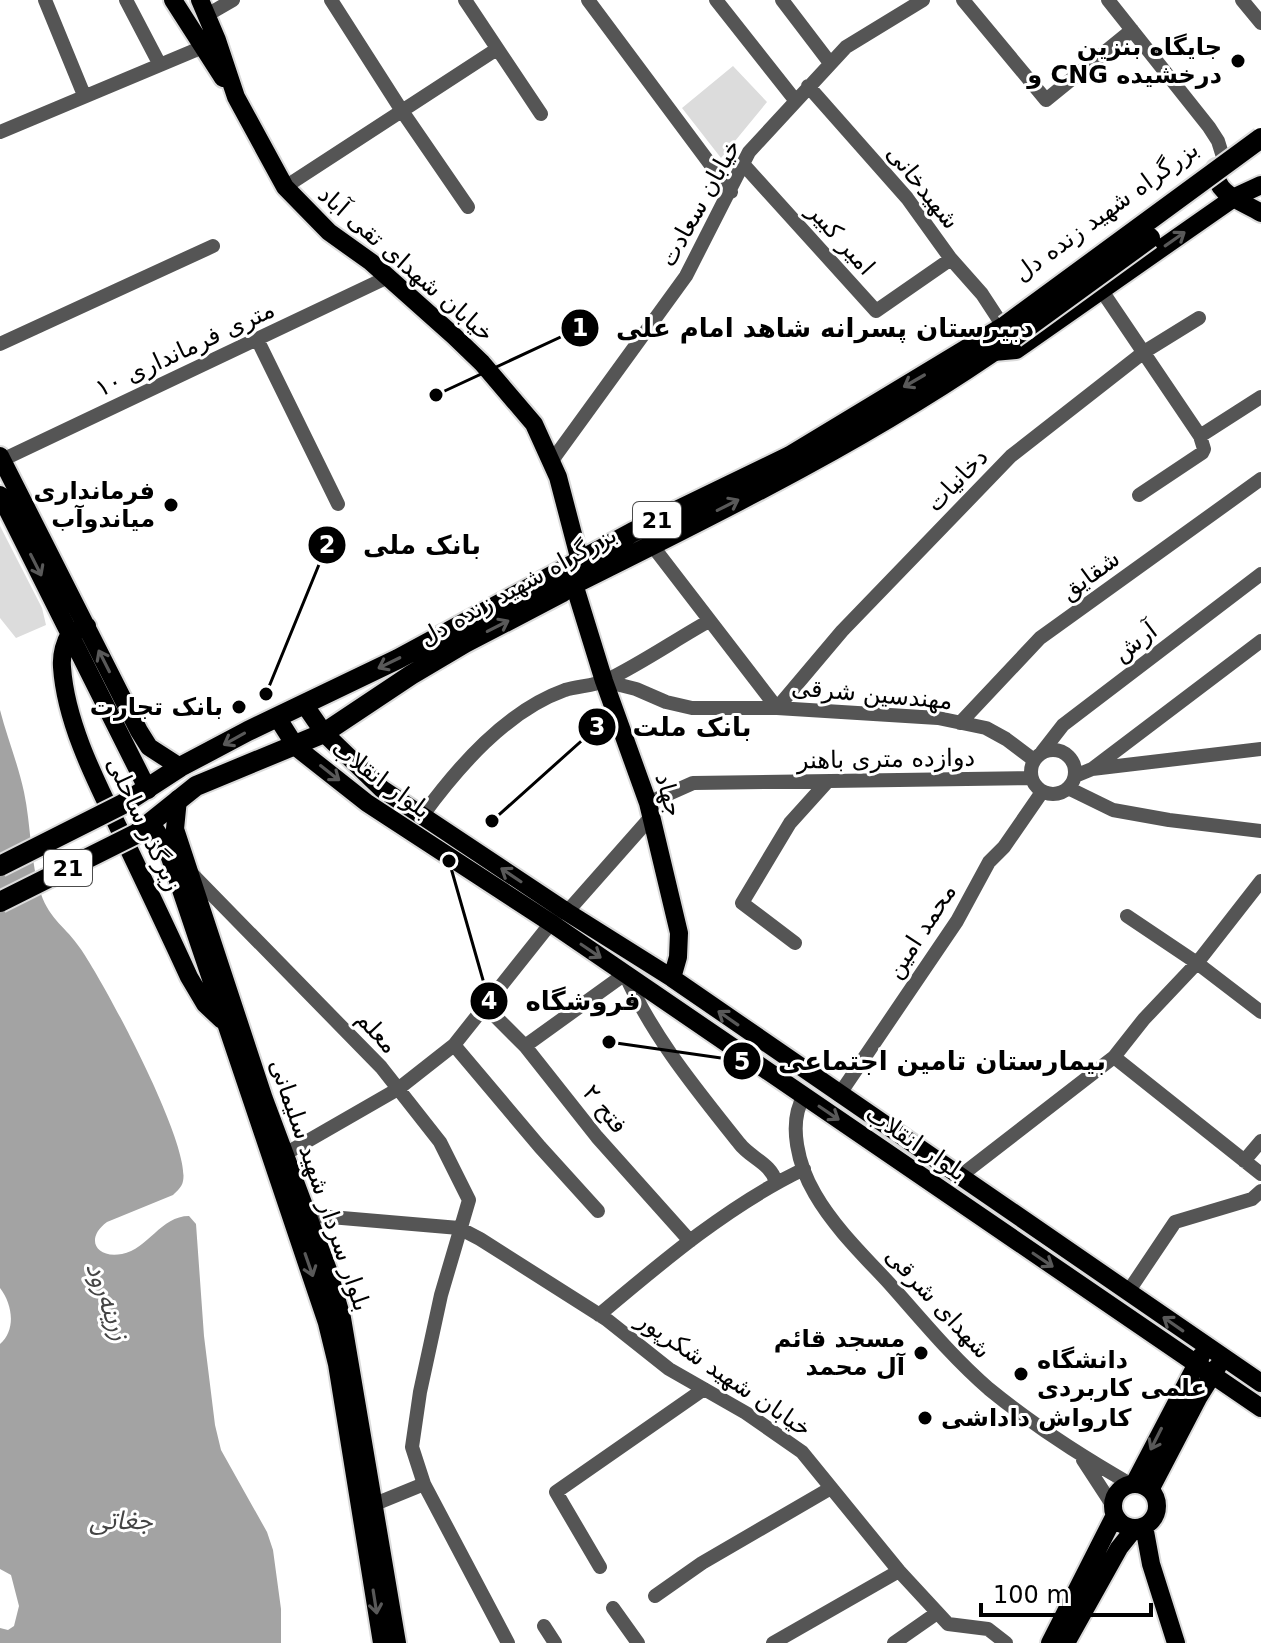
<svg xmlns="http://www.w3.org/2000/svg" width="1261" height="1643" font-family="'DejaVu Sans','Noto Sans Arabic',sans-serif">
<style>
.green{fill:#dcdcdc}
.water{fill:#a3a3a3}
.lines{fill:none;stroke-linecap:round;stroke-linejoin:round}
.major-casing{stroke:#dbdbdb;stroke-width:22}
.highway-casing{stroke:#dbdbdb;stroke-width:24}
.minor{stroke:#555;stroke-width:14}
.major{stroke:#000;stroke-width:18}
.highway{stroke:#000;stroke-width:20}
.highway-bridge-casing{stroke:#dbdbdb;stroke-width:24;stroke-linecap:butt}
.highway-bridge{stroke:#000;stroke-width:20}
.oneway{stroke:#595959}
.poi-dot{fill:#000;stroke:#fff;stroke-width:3}
.labels{text-anchor:middle;dominant-baseline:central;stroke-width:6;stroke-linejoin:round;paint-order:stroke}
.shield{fill:#fff;stroke:#4c4c4c;stroke-width:2}
.shield-label{font-size:22px;font-weight:bold;fill:#000}
.poi-label{font-size:24px;font-weight:bold;fill:#000;stroke:#fff;text-anchor:end}
.street-label{font-size:24px;fill:#000;stroke:#fff}
.water-label{font-size:26px;font-style:italic;fill:#444;stroke:#fff}
.leader{fill:none;stroke:#000;stroke-width:3}
.callout-dot{fill:#000;stroke:#fff;stroke-width:3}
.mark-label{font-size:24px;text-anchor:middle;font-weight:bold;fill:#fff}
.callout-label{font-size:26px;text-anchor:middle;font-weight:bold;fill:#000;stroke:#fff;stroke-width:6;stroke-linejoin:round;paint-order:stroke}
</style>
<rect width="100%" height="100%" fill="#fff"/>
<path class="green" d="M733,66L767,102L721,158L682,108Z
M0,526L42,608L46,625L16,638L0,618Z"/>
<path class="water" d="M0,710C7,737 18,764 24,792C31,825 30,862 41,894C50,920 66,927 80,948C104,982 191,1144 183,1181C182,1187 177,1191 173,1195L107,1222C85,1238 95,1259 122,1254C148,1249 161,1216 189,1216L196,1224L204,1336L215,1425L221,1450L267,1532L273,1550L281,1609V1643H0V1628L8,1630L14,1626L19,1606L11,1575L0,1569V1344C16,1330 13,1305 0,1288Z"/>
<g class="lines">
<defs>
<path id="major" d="M173,0L223,78
M200,0L217,40L236,97L285,187L329,232L371,262L454,336L482,363L534,424L558,477L580,561
M1216,168C1213,194 1242,201 1261,213
M993,352L1016,350L1235,197L1261,185
M0,456L139,731L149,747L180,767
M0,495L148,790
M574,584L604,681L648,803L679,933L678,957L672,978
M87,626L70,633C64,644 61,654 62,667C66,726 99,787 124,839C146,885 168,931 189,977L205,1004L222,1020
M304,704L324,733L382,789L567,912L672,978L1261,1383
M277,717L296,747L367,803L551,923L1261,1408
M178,799L175,829L264,1099L328,1270L342,1318L397,1643
M151,823L166,846L174,869L327,1323L337,1364L382,1643
M1134,1484L1201,1356
M1113 1506a22 22 0 1 1 44 0a22 22 0 1 1-44 0Z
M1150,1490L1198,1398L1218,1366
M1144,1526L1151,1564L1176,1643
M1050,1643L1115,1515
M1066,1643L1119,1548L1135,1528"/>
<path id="highway" d="M123,804L180,767L248,731L398,659L633,532L790,456L1005,326
M136,834L196,786L324,733L411,675L465,643L561,593L574,584C725,509 877,434 1014,337"/>
</defs>
<use href="#major" class="major-casing"/>
<use href="#highway" class="highway-casing"/>
<path class="minor" d="M45,0L84,95
M126,0L160,65
M331,0L402,111L468,207
M465,0L541,114
M588,0L731,192
M716,0L795,100
M782,0L830,63
M963,0L1046,100L1132,30
M1108,0L1209,127L1218,141L1223,157
M1242,0L1261,23
M207,15L233,0
M808,86L907,198L951,259L982,294L999,320
M0,132L210,44
M743,164L876,311L951,259
M285,187L497,49
M1102,291L1200,436L1261,397
M257,339L338,504
M0,344L213,246
M2,460L388,277
M551,462L686,276L749,152L846,47L923,0
M1139,495L1202,453L1204,449L1200,436
M651,544L777,708L842,631L1011,456L1144,352L1199,318
M604,681L636,689L666,702L692,708H777L938,718L986,728L1006,739L1034,760
M960,723L1040,638L1261,479
M1031 772a22 22 0 1 1 44 0a22 22 0 1 1-44 0Z
M1042,752L1063,725L1261,574
M1092,769L1261,641
M1075,776L1092,769L1261,749
M1068,788L1113,810L1169,820L1261,831
M648,803L693,783L1032,778
M422,816C458,767 506,711 565,690C578,686 594,686 607,680C642,663 675,640 709,621
M189,871L381,1067L440,1142L469,1200L441,1295L420,1392L412,1447L424,1484L508,1643
M567,912L651,817
M1127,916L1197,963L1261,1012
M795,943L742,903L790,823L827,782
M485,1006L525,1046L597,1137L690,1241
M454,1045L540,1147L598,1211
M525,1046L625,974C652,1036 697,1090 739,1143C750,1158 771,1163 776,1182
M1114,1057L1261,1174
M839,1095L957,921L989,862L1004,847L1042,792
M804,1096C787,1124 799,1167 815,1194C834,1227 863,1255 889,1283C921,1319 952,1357 989,1389C1033,1425 1081,1456 1130,1484
M285,1154L398,1089L454,1045L551,923
M1244,1161L1261,1141
M959,1177L1114,1057L1144,1019L1197,963L1261,881
M307,1215L459,1228L480,1239L606,1319L669,1369L746,1413L802,1452L899,1571L948,1624L988,1629L1006,1643
M1128,1292L1175,1222L1252,1199L1261,1191
M599,1315C663,1261 729,1205 804,1169
M1083,1460L1113,1506
M375,1504L424,1484
M600,1567L556,1492L704,1389
M655,1596L702,1563L831,1488
M613,1608L638,1643
M544,1626L555,1643
M773,1643L899,1571
M894,1643L937,1613"/>
<use href="#major" class="major"/>
<use href="#highway" class="highway"/>
<defs>
<path id="highway-bridge" d="M1005,326L1261,138
M1014,337L1150,238
M0,866L123,804
M0,902L136,834"/>
</defs>
<use href="#highway-bridge" class="highway-bridge-casing"/>
<use href="#highway-bridge" class="highway-bridge"/>
</g>
<defs><path id="oneway-shaft" d="M-6 0H5M1.5-3L5.5 0L1.5 3" fill="none" stroke-width="1.6" stroke-linecap="round" stroke-linejoin="round" transform="scale(2)"/></defs>
<g class="oneway">
<use href="#oneway-shaft" transform="translate(1175 239) rotate(-35)"/>
<use href="#oneway-shaft" transform="translate(914 381) rotate(150)"/>
<use href="#oneway-shaft" transform="translate(728 505) rotate(-27)"/>
<use href="#oneway-shaft" transform="translate(36 565) rotate(63)"/>
<use href="#oneway-shaft" transform="translate(498 626) rotate(-27)"/>
<use href="#oneway-shaft" transform="translate(104 661) rotate(-117)"/>
<use href="#oneway-shaft" transform="translate(389 663) rotate(154)"/>
<use href="#oneway-shaft" transform="translate(234 739) rotate(151)"/>
<use href="#oneway-shaft" transform="translate(330 773) rotate(38)"/>
<use href="#oneway-shaft" transform="translate(511 875) rotate(-146)"/>
<use href="#oneway-shaft" transform="translate(591 951) rotate(34)"/>
<use href="#oneway-shaft" transform="translate(728 1018) rotate(-145)"/>
<use href="#oneway-shaft" transform="translate(829 1113) rotate(34)"/>
<use href="#oneway-shaft" transform="translate(1043 1260) rotate(34)"/>
<use href="#oneway-shaft" transform="translate(309 1265) rotate(71)"/>
<use href="#oneway-shaft" transform="translate(1173 1324) rotate(-145)"/>
<use href="#oneway-shaft" transform="translate(1156 1439) rotate(117)"/>
<use href="#oneway-shaft" transform="translate(375 1602) rotate(81)"/>
</g>
<g class="poi-dot">
<circle cx="1238" cy="61" r="8"/>
<circle cx="171" cy="505" r="8"/>
<circle cx="239" cy="707" r="8"/>
<circle cx="921" cy="1353" r="8"/>
<circle cx="1021" cy="1374" r="8"/>
<circle cx="925" cy="1418" r="8"/>
</g>
<g class="labels">
<g class="shield">
<rect x="633" y="502" width="48" height="36" rx="6"/>
<rect x="44" y="850" width="48" height="36" rx="6"/>
</g>
<g class="shield-label">
<text x="657" y="520">21</text>
<text x="68" y="868">21</text>
</g>
<g class="poi-label">
<text x="1222" y="47">جایگاه بنزین<tspan x="1222" dy="28">و CNG درخشیده</tspan></text>
<text x="155" y="491">فرمانداری<tspan x="155" dy="28">میاندوآب</tspan></text>
<text x="223" y="707">بانک تجارت</text>
<text x="905" y="1339">مسجد قائم<tspan x="905" dy="28">آل محمد</tspan></text>
<text x="1037" y="1360" text-anchor="start">دانشگاه<tspan x="1037" dy="28">علمی کاربردی</tspan></text>
<text x="941" y="1418" text-anchor="start">کارواش داداشی</text>
</g>
<g class="street-label">
<text transform="translate(923 187) rotate(51)">شهیدخانی</text>
<text transform="translate(700 203) rotate(-61)">خیابان سعادت</text>
<text transform="translate(1106 211) rotate(-36)">بزرگراه شهید زنده دل</text>
<text transform="translate(841 239) rotate(48)">امیر کبیر</text>
<text transform="translate(406 264) rotate(41)">خیابان شهدای تقی آباد</text>
<text transform="translate(185 349) rotate(-25)">۱۰ متری فرمانداری</text>
<text transform="translate(957 480) rotate(-46)">دخانیات</text>
<text transform="translate(1090 575) rotate(-36)">شقایق</text>
<text transform="translate(518 586) rotate(-29)">بزرگراه شهید زنده دل</text>
<text transform="translate(1135 642) rotate(-37)">آرش</text>
<text transform="translate(872 694) rotate(5)">مهندسین شرقی</text>
<text transform="translate(886 759) rotate(-1)">دوازده متری باهنر</text>
<text transform="translate(381 779) rotate(36)">بلوار انقلاب</text>
<text transform="translate(669 795) rotate(74)">جهاد</text>
<text transform="translate(144 824) rotate(65)">زیرگذر ساحلی</text>
<text transform="translate(921 931) rotate(-57)">محمد امین</text>
<text transform="translate(377 1032) rotate(47)">معلم</text>
<text transform="translate(605 1109) rotate(51)">فتح ۲</text>
<text transform="translate(916 1143) rotate(34)">بلوار انقلاب</text>
<text transform="translate(320 1185) rotate(71)">بلوار سردار شهید سلیمانی</text>
<text transform="translate(938 1303) rotate(47)">شهدای شرقی</text>
<text transform="translate(724 1374) rotate(34)">خیابان شهید شکرپور</text>
</g>
<g class="water-label">
<text transform="translate(108 1301) rotate(70)">زرینه‌رود</text>
<text x="121" y="1520">جغاتی</text>
</g>
</g>
<path class="leader" d="M436 395L580 328M266 694L327 545M492 821L597 727M449 861L489 1001M609 1042L742 1061"/>
<g class="callout-dot">
<circle cx="436" cy="395" r="8"/>
<circle cx="266" cy="694" r="8"/>
<circle cx="492" cy="821" r="8"/>
<circle cx="449" cy="861" r="8"/>
<circle cx="609" cy="1042" r="8"/>
<circle cx="580" cy="328" r="20"/>
<circle cx="327" cy="545" r="20"/>
<circle cx="597" cy="727" r="20"/>
<circle cx="489" cy="1001" r="20"/>
<circle cx="742" cy="1061" r="20"/>
</g>
<g class="mark-label">
<text x="580" y="336">1</text>
<text x="327" y="553">2</text>
<text x="597" y="735">3</text>
<text x="489" y="1009">4</text>
<text x="742" y="1070">5</text>
</g>
<g class="callout-label">
<text x="825" y="337">دبیرستان پسرانه شاهد امام علی</text>
<text x="422" y="554">بانک ملی</text>
<text x="692" y="736">بانک ملت</text>
<text x="583" y="1010">فروشگاه</text>
<text x="942" y="1070">بیمارستان تامین اجتماعی</text>
</g>
<path d="M981 1603v12h170v-12" fill="none" stroke="#000000" stroke-width="4"/>
<text x="993" y="1603" font-size="24" fill="#000000" stroke="#ffffff" stroke-width="6" paint-order="stroke">100 m</text>
</svg>
